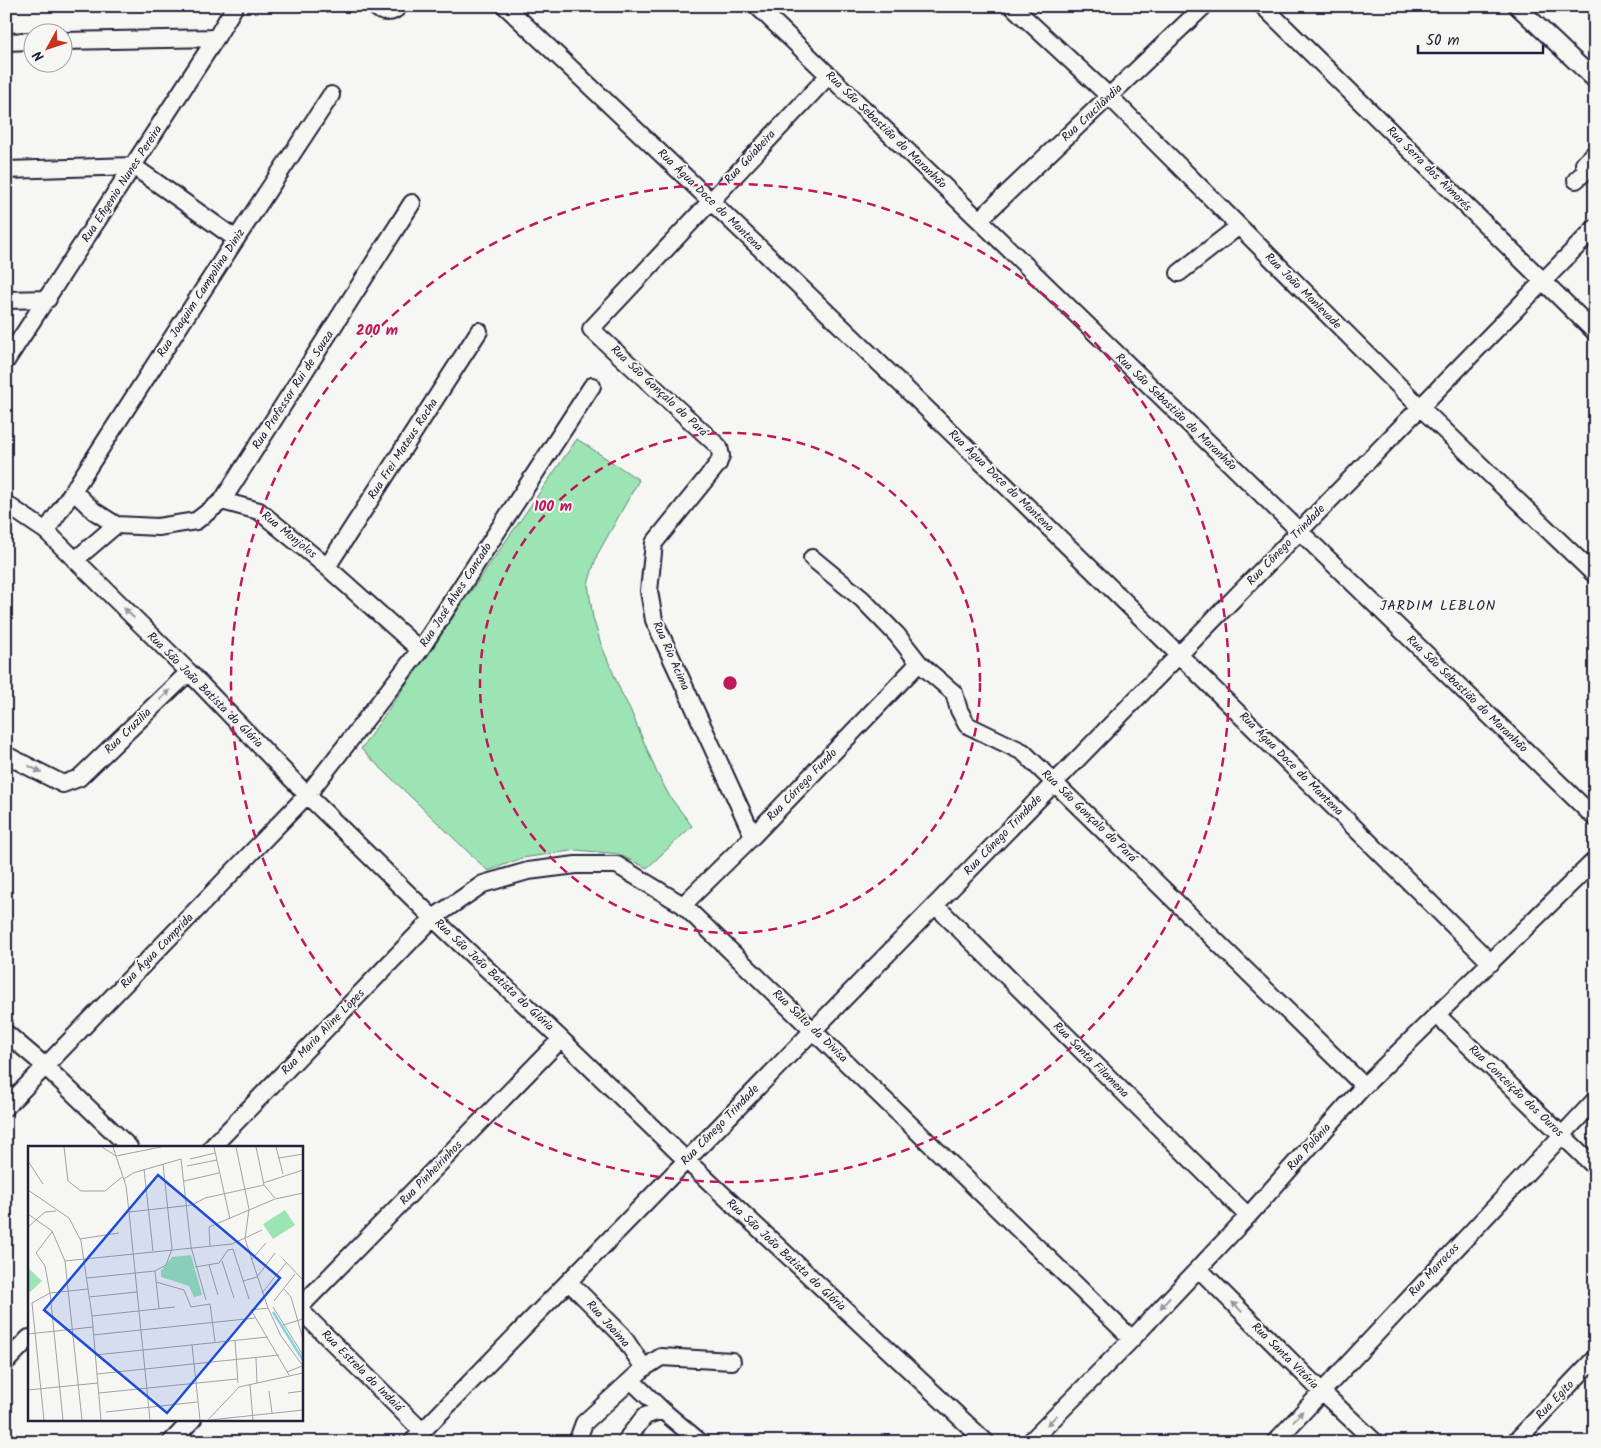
<svg xmlns="http://www.w3.org/2000/svg" width="1601" height="1448" font-family="Kalam,sans-serif">
<style>
.green{fill:#9ce4b3;stroke:#5f8377}
.lines{fill:none;stroke-linecap:round;stroke-linejoin:round}
.minor-casing{stroke:#22223b;stroke-width:20}
.minor{stroke:#f6f6f2;stroke-width:16}
.oneway{fill:#9797a0}
.ring{fill:none;stroke:#c2185b;stroke-width:2.5;stroke-dasharray:9 6}
.labels{text-anchor:middle;dominant-baseline:central;stroke-width:4;stroke-linejoin:round;paint-order:stroke}
.street-label{font-size:12px;fill:#22223b;stroke:#f6f6f2}
.neighbourhood-label{font-size:14px;letter-spacing:1px;fill:#22223b;stroke:#f6f6f2}
.inset-river{fill:none;stroke:#84d4e0;stroke-width:2.5}
.inset-road{fill:none;stroke:#a1a1a9;stroke-width:1}
.view{fill:#1d4ed8;fill-opacity:0.15;stroke:#1d4ed8;stroke-width:2.5}
.inset-edge{fill:none;stroke:#22223b;stroke-width:2.5}
.centre{fill:#c2185b;stroke:#f6f6f2;stroke-width:2.5}
.ring-label{font-size:15px;text-anchor:middle;font-weight:bold;fill:#c2185b;stroke:#f6f6f2;stroke-width:4;stroke-linejoin:round;paint-order:stroke}
</style>
<rect width="100%" height="100%" fill="#f6f6f2"/>
<filter id="ink" filterUnits="userSpaceOnUse"><feTurbulence type="fractalNoise" baseFrequency=".02" numOctaves="2"/><feDisplacementMap in="SourceGraphic" scale="10" xChannelSelector="R" yChannelSelector="G"/><feConvolveMatrix kernelMatrix="1 2 1 2 8 2 1 2 1" color-interpolation-filters="sRGB"/></filter>
<g filter="url(#ink)">
<path class="green" d="M577,439L639,480L597,555L588,584L593,618L601,644L621,692L630,709L657,773L670,797L692,826L647,868L618,854L577,850L522,858L488,871L361,749Z"/>
<g class="lines">
<defs>
<path id="minor" d="M375,6C381,14 393,14 399,6
M505,6C839,320 1166,640 1491,963
M757,6L979,220L1595,818
M1012,6L1110,97L1420,407L1595,575
M1263,6L1595,332
M1517,6L1595,80
M62,41L216,38
M6,42L32,41
M6,170L133,166L236,239
M1576,180L1588,169L1584,164L1595,153
M979,220L1204,6
M1179,273L1239,226
M6,300L48,299
M6,361L216,38L235,6
M73,491L236,239L331,95
M222,501L412,203
M6,504L46,531L189,672L307,795L433,918L561,1039L686,1160L986,1442
M46,531L73,491L94,511L116,525L158,527L196,521L222,501L259,511L327,567L420,650
M812,558L862,599L897,635L919,663L954,693L959,710L967,725L1023,752L1364,1086
M75,560L116,525
M327,567L479,331
M6,755L63,784L79,778L189,672
M753,836L654,620L649,591L654,543L718,464L721,456L719,447L591,329L829,75
M683,905L753,836L919,663
M935,905L1248,1216
M1437,1015L1595,1167
M6,1033L45,1066L129,1147
M6,1107L307,795L420,650L592,386
M212,1147L433,918L483,884L528,871L576,865H617L683,905L1132,1339
M1198,1268L1321,1391L1375,1442
M569,1282L622,1335L644,1368
M301,1306L561,1039
M301,1311L422,1431
M6,1362L29,1338
M631,1380L662,1410L700,1442
M171,1442L193,1419
M412,1442L1595,228
M577,1442L584,1423L644,1368L661,1357L732,1361
M626,1442L629,1436L645,1416L662,1410
M1030,1442L1132,1339L1248,1216L1364,1086L1595,860
M1275,1442L1595,1100
M1515,1442L1595,1358"/>
</defs>
<use href="#minor" class="minor-casing"/>
<use href="#minor" class="minor"/>
</g>
<defs><path id="oneway-solid" d="M-6-.8H1V-3.2L6.5 0L1 3.2V.8H-6Z" transform="scale(1.25)"/></defs>
<g class="oneway">
<use href="#oneway-solid" transform="translate(129 613) rotate(-135)"/>
<use href="#oneway-solid" transform="translate(165 695) rotate(-44)"/>
<use href="#oneway-solid" transform="translate(35 769) rotate(27)"/>
<use href="#oneway-solid" transform="translate(1165 1303) rotate(133)"/>
<use href="#oneway-solid" transform="translate(1237 1307) rotate(-135)"/>
<use href="#oneway-solid" transform="translate(1298 1416) rotate(-48)"/>
<use href="#oneway-solid" transform="translate(1052 1420) rotate(135)"/>
</g>
</g>
<g class="ring">
<circle cx="730" cy="683" r="250"/>
<circle cx="730" cy="683" r="499"/>
</g>
<g class="labels">
<g class="street-label">
<text transform="translate(1092 113) rotate(-43)">Rua Crucilândia</text>
<text transform="translate(886 130) rotate(44)">Rua São Sebastião do Maranhão</text>
<text transform="translate(750 157) rotate(-47)">Rua Goiabeira</text>
<text transform="translate(1429 169) rotate(45)">Rua Serra dos Aimorés</text>
<text transform="translate(122 184) rotate(-57)">Rua Efigenio Nunes Pereira</text>
<text transform="translate(710 200) rotate(44)">Rua Água Doce do Mantena</text>
<text transform="translate(1303 291) rotate(45)">Rua João Monlevade</text>
<text transform="translate(201 293) rotate(-57)">Rua Joaquim Campolina Diniz</text>
<text transform="translate(293 390) rotate(-57)">Rua Professor Rui de Souza</text>
<text transform="translate(659 391) rotate(43)">Rua São Gonçalo do Pará</text>
<text transform="translate(1176 412) rotate(44)">Rua São Sebastião do Maranhão</text>
<text transform="translate(403 449) rotate(-57)">Rua Frei Mateus Rocha</text>
<text transform="translate(1001 481) rotate(44)">Rua Água Doce do Mantena</text>
<text transform="translate(289 535) rotate(39)">Rua Monjolos</text>
<text transform="translate(1286 545) rotate(-46)">Rua Cônego Trindade</text>
<text transform="translate(456 595) rotate(-57)">Rua José Alves Cancado</text>
<text transform="translate(671 656) rotate(66)">Rua Rio Acima</text>
<text transform="translate(205 690) rotate(45)">Rua São João Batista do Glória</text>
<text transform="translate(1467 694) rotate(44)">Rua São Sebastião do Maranhão</text>
<text transform="translate(128 731) rotate(-44)">Rua Cruzilia</text>
<text transform="translate(1291 764) rotate(45)">Rua Água Doce do Mantena</text>
<text transform="translate(802 785) rotate(-46)">Rua Córrego Fundo</text>
<text transform="translate(1089 816) rotate(44)">Rua São Gonçalo do Pará</text>
<text transform="translate(1003 835) rotate(-46)">Rua Cônego Trindade</text>
<text transform="translate(157 951) rotate(-46)">Rua Água Comprida</text>
<text transform="translate(494 975) rotate(43)">Rua São João Batista do Glória</text>
<text transform="translate(810 1026) rotate(44)">Rua Salto da Divisa</text>
<text transform="translate(323 1032) rotate(-46)">Rua Maria Aline Lopes</text>
<text transform="translate(1091 1060) rotate(45)">Rua Santa Filomena</text>
<text transform="translate(1516 1091) rotate(44)">Rua Conceição dos Ouros</text>
<text transform="translate(720 1125) rotate(-46)">Rua Cônego Trindade</text>
<text transform="translate(1309 1147) rotate(-48)">Rua Polônia</text>
<text transform="translate(431 1173) rotate(-46)">Rua Pinheirinhos</text>
<text transform="translate(786 1255) rotate(43)">Rua São João Batista do Glória</text>
<text transform="translate(1434 1270) rotate(-47)">Rua Marrocos</text>
<text transform="translate(608 1324) rotate(48)">Rua Joaima</text>
<text transform="translate(1285 1356) rotate(45)">Rua Santa Vitória</text>
<text transform="translate(362 1371) rotate(45)">Rua Estrela do Indaiá</text>
<text transform="translate(1555 1400) rotate(-46)">Rua Egito</text>
</g>
<g class="neighbourhood-label">
<text x="1438" y="606">JARDIM LEBLON</text>
</g>
</g>
<g transform="translate(28 1146)">
<rect width="275" height="275" fill="#f6f6f2"/>
<path d="M257,64L267,79L245,93L235,78ZM163,109L174,149L166,151L161,140L133,131V125L144,111ZM0,122L14,135L2,146L0,144Z" fill="#9ce4b3"/>
<path class="inset-river" d="M245,166L275,214"/>
<path class="inset-road" d="M36,1L40,35L53,45H77L94,31M74,1L88,10L133,1M85,1L98,40L101,66L122,274M186,1L202,73M208,1L221,63L217,93L240,162M228,1L236,39L247,52M248,1L255,28M251,12L275,8M162,13L187,7M0,15L15,38M159,20L189,14M116,23L125,105M96,33L105,27L153,13L163,101L178,154M156,35L191,27M235,37L275,24M0,44L41,72L53,95L64,170L73,274M101,66L164,59L177,52L236,39M0,68L24,85L37,115L54,274M0,81L17,66L28,65M24,86L8,107L17,120L22,147L35,274M52,93L91,87M182,100L181,81L247,53L275,47M205,103L221,153M255,113L275,134M223,114L238,97M37,115L204,98L234,84M194,115L206,152M181,119L190,149M167,121L191,117L200,104L205,103M127,125L131,162M59,132L127,125L138,119L144,103L135,18M215,135L229,131L247,107M128,136L156,144L163,161L182,158L187,196M256,143L263,151L275,193M234,147L258,117M61,151L109,146M246,155L267,128M245,161L275,209M240,162L223,164L261,229M240,162L253,190L275,220M64,170L147,161M255,179L275,173M0,188L65,181M65,189L227,172M207,194L210,237M164,199L172,274M67,209L240,191M228,212L229,237M259,226L274,220M69,228L251,209M222,239L225,274M0,244L70,237M241,245L244,267M71,247L209,233M260,247L275,245M78,266L169,256M16,274L4,157L22,147L60,143M180,274L211,241L275,227M182,274L275,264"/>
<path class="view" d="M130,29L252,132L139,267L16,164Z"/>
<rect width="275" height="275" class="inset-edge"/>
</g>
<circle cx="730" cy="683" r="8" class="centre"/>
<g class="ring-label">
<text x="377" y="335">200 m</text>
<text x="553" y="511">100 m</text>
</g>
<rect width="1601" height="1448" fill="none" stroke="#f6f6f2" stroke-width="25"/>
<rect x="12" y="12" width="1576" height="1423" fill="none" stroke="#22223b" stroke-width="2" filter="url(#ink)"/>
<g transform="translate(48 48) rotate(230)"><circle r="24" fill="#f6f6f2" stroke="#a1a1a9"/>
<path d="M0-4L9 19L0 12L-9 19Z" fill="#c8321e"/>
<text y="-8" font-size="14" font-weight="bold" text-anchor="middle" fill="#22223b">N</text>
</g>
<path d="M1418 45v8h125v-8" fill="none" stroke="#22223b" stroke-width="2.5"/>
<text x="1426" y="45" font-size="15" fill="#22223b" stroke="#f6f6f2" stroke-width="4" paint-order="stroke">50 m</text>
</svg>
